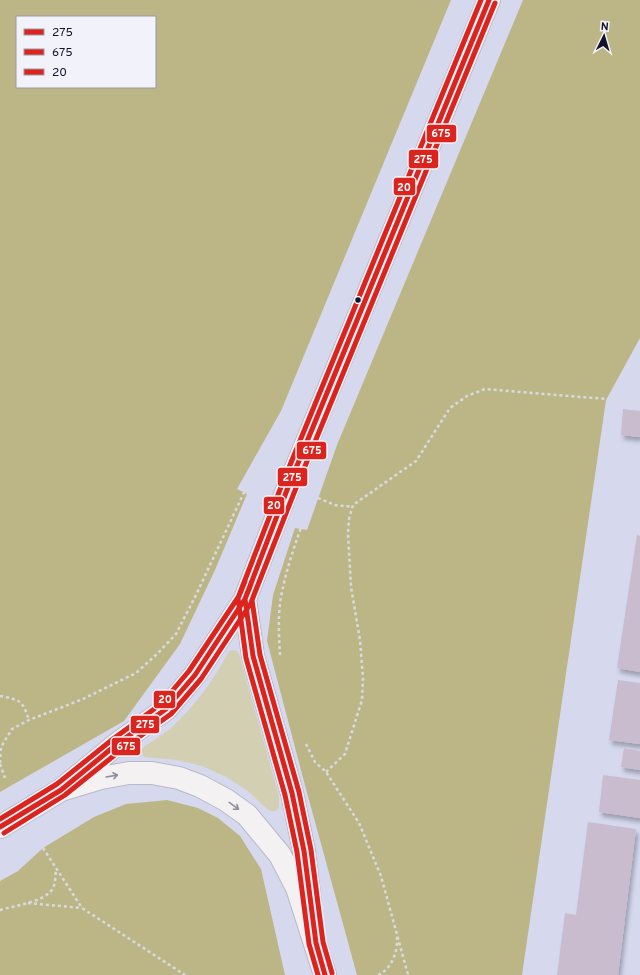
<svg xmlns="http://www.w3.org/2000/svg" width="640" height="975" font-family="Overpass,sans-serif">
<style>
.green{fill:#d2cfb2}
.forest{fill:#bcb686;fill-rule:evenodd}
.building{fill:#c8bcce;filter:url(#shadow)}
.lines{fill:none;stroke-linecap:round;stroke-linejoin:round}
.major-casing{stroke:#b9b9c6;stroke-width:24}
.path{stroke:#d9dae1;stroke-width:2.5;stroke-dasharray:3 3;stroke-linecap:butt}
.major{stroke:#f3f1f2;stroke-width:22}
.bus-1-casing{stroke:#f2f3fa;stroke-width:8}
.bus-2-casing{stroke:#f2f3fa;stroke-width:8}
.bus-3-casing{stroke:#f2f3fa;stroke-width:8}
.bus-1{stroke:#dc241f;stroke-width:5}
.bus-2{stroke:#dc241f;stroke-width:5}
.bus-3{stroke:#dc241f;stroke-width:5}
.oneway{stroke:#8f8e99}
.bus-dot{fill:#14142c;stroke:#f2f3fa;stroke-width:1.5}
.line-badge{stroke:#f2f3fa;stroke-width:1.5}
.badge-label{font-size:11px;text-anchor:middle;font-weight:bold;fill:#fff}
</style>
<defs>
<filter id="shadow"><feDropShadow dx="2.5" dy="4.5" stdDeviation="2" flood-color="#0004"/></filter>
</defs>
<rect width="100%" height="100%" fill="#d6d8ee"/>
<path class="green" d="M233,650L237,651L239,654L279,796V807L276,811H271L267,809L248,791L226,777L202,766L177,760L144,757L142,753V749L145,746C154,740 163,734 171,728C195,706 214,680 229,651Z"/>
<path class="forest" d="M0,0H451L281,411L237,489L247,494L215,570L180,644L124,721L0,792ZM17,17H155V87H17Z
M523,0H640V338L606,400L522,975H357L306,789L267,641L273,595L295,528L307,530L337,445Z
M167,800L198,808L218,818L240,836L261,869L285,975H0V881L18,871L43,848L94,817L126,804Z"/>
<path class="building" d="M623,409L640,411V437L621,435Z
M637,535L640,536V672L617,668Z
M618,680L640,683V744L609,740Z
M624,748L640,751V770L621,767Z
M603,775L640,780V818L599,812Z
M588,822L636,829L618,975H557L565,913L576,915Z"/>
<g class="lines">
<defs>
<path id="major" d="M245,599L253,656L292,793L304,851L310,902
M61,790L117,744L166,709L195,675L245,599L287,490L489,0
M0,827L61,790L101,778L129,773H152L179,778L200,786L226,800L247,815L280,855L297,888L325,975"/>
</defs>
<use href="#major" class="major-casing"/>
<path class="path" d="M318,498L335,505L353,507
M280,655C279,638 278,620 280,603C284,577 293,550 302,525
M0,696C21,700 22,700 29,720
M306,744L315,762L326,772L359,823L381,876L408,975
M0,763L1,747L12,729L29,720L83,699L136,673L157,654L176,634L196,595L247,486L260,463L271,464
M0,764L5,778
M326,772L345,754L362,700L363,678L360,640L351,587L348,535L349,519L353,505L416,461L450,408L467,396L485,389L606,399L640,405
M43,848L82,908L185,975
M28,903L82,908
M0,910C14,906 42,902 51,891C56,885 55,877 56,870
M378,975C392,969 398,951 397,937"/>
<use href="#major" class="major"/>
<defs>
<path id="bus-1" d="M0,827L61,790L117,744L166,709L195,675L245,599L251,584
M325,975L316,943L304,851L292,793L253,656L245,599L287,490L489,0"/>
<path id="bus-2" d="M4,833L65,795L121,750L171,714L201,679L251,603L257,587
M332,973L323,942L311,850L299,792L260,655L252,600L294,493L495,3"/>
<path id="bus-3" d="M0,819L57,784L113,739L161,704L189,671L239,596L245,581
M318,975L309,944L297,852L285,795L246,658L238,598L281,487L481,0"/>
</defs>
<use href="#bus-1" class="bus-1-casing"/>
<use href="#bus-2" class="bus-2-casing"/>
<use href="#bus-3" class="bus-3-casing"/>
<use href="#bus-1" class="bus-1"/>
<use href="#bus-2" class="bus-2"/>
<use href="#bus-3" class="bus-3"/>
</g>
<defs><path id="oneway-shaft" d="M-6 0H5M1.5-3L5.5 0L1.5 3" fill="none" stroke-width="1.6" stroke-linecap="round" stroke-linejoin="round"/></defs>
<g class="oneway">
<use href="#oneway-shaft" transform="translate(112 776) rotate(-10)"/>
<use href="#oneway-shaft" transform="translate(234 806) rotate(36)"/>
</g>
<circle class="bus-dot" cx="358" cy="300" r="3.5"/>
<g class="line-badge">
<rect x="426" y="124" width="31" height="19" rx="4" fill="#dc241f"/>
<rect x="408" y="149" width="31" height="20" rx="4" fill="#dc241f"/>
<rect x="393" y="177" width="23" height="19" rx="4" fill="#dc241f"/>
<rect x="296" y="441" width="31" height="19" rx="4" fill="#dc241f"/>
<rect x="277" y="467" width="31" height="20" rx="4" fill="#dc241f"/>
<rect x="263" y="496" width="22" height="19" rx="4" fill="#dc241f"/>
<rect x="153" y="690" width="23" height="19" rx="4" fill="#dc241f"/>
<rect x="130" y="715" width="30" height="19" rx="4" fill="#dc241f"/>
<rect x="111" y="737" width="30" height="19" rx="4" fill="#dc241f"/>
</g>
<g class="badge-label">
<text x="441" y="137">675</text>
<text x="423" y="163">275</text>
<text x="404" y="191">20</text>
<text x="312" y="454">675</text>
<text x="292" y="481">275</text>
<text x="274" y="509">20</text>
<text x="165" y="703">20</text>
<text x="145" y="728">275</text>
<text x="126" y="750">675</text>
</g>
<rect x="16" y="16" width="140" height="72" fill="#f2f3fa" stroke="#999aa8"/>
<rect x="24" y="29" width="20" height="6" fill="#dc241f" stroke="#999aa8"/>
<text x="52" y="36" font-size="12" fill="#14142c">275</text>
<rect x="24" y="49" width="20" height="6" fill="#dc241f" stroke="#999aa8"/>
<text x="52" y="56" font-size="12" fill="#14142c">675</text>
<rect x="24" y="69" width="20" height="6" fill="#dc241f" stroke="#999aa8"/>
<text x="52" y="76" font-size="12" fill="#14142c">20</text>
<g transform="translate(604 36) rotate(5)" stroke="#f2f3fa" stroke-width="3" paint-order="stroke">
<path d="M0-3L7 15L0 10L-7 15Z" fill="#14142c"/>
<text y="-6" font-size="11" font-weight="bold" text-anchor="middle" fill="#14142c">N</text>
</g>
</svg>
